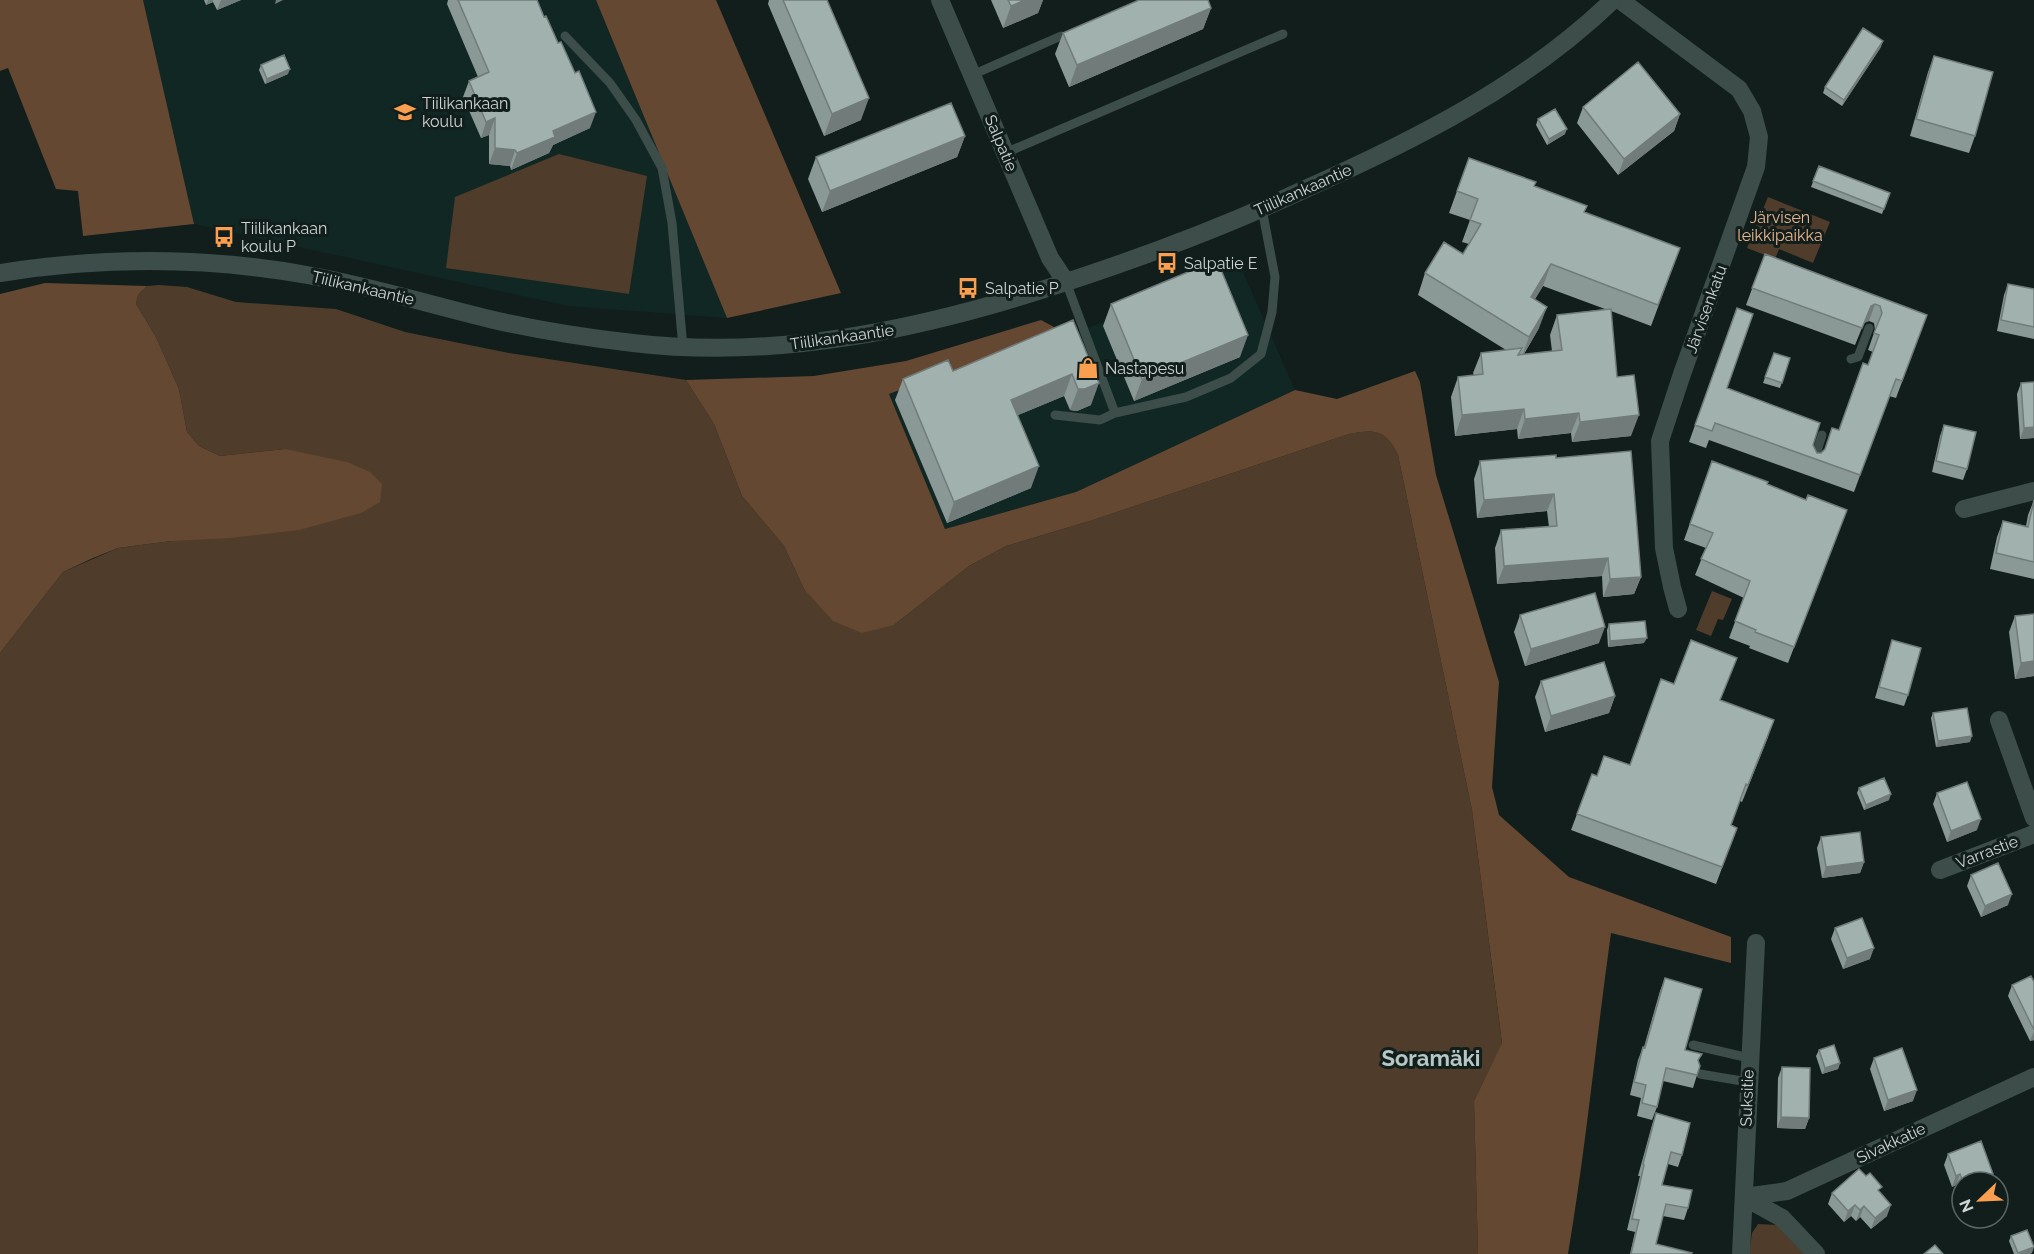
<svg xmlns="http://www.w3.org/2000/svg" width="2034" height="1254" font-family="Raleway,sans-serif">
<style>
.built{fill:#112724}
.green{fill:#503c2b}
.forest{fill:#644832}
.lines{fill:none;stroke-linecap:round;stroke-linejoin:round}
.service{stroke:#3c4d4a;stroke-width:9}
.minor{stroke:#3c4d4a;stroke-width:18}
.tertiary{stroke:#3c4d4a;stroke-width:18}
.wall{fill:#8a9896;fill-rule:evenodd}
.shaded-wall{fill:#717c7a}
.building{fill:#a1b1ae;stroke:#717c7a;stroke-width:1.5}
.labels{text-anchor:middle;dominant-baseline:central;stroke-width:6;stroke-linejoin:round;paint-order:stroke}
.poi-label{font-size:16px;fill:#cdd5d3;stroke:#111e1c;text-anchor:start}
.street-label{font-size:16px;fill:#cdd5d3;stroke:#111e1c}
.park-label{font-size:16px;fill:#ebb78f;stroke:#111e1c}
.district-label{font-size:22px;font-weight:bold;fill:#b6c6c3;stroke:#111e1c}
</style>
<rect width="100%" height="100%" fill="#111e1c"/>
<path class="built" d="M143,0H596L727,318L568,306L194,224Z
M1240,265L1295,390L1076,492L945,529L889,394L948,372L957,377L1101,323Z"/>
<path class="green" d="M559,154L647,176L629,294L446,268L455,197Z
M1768,197L1830,222L1813,263L1779,249L1775,259L1747,248Z
M159,285L187,287L236,302L336,309L405,332L509,353L686,380L714,424L742,496L784,546L804,589L894,625L969,566L1006,546L1093,520L1349,434C1375,429 1386,430 1398,455L1472,810L1502,1044L1474,1101L1478,1254H0V653L63,572L118,548L171,541L285,449L220,456L199,446L187,432L179,389L156,337L136,304L138,295L147,286Z
M1712,591L1732,599L1723,620L1718,619L1711,636L1696,630Z
M1758,1224L1777,1225L1804,1254H1749L1752,1233Z"/>
<path class="forest" d="M0,0H143L194,224L83,236L78,191L56,189L8,68L0,71Z
M596,0H716L841,293L727,318Z
M45,283L147,286L138,295L136,304L156,337L179,389L187,432L199,446L220,456L285,449L347,462L370,472L382,484L380,502L361,513L299,530L230,538L171,541L118,548L93,558L63,572L0,653V294Z
M1041,320L1054,327L1063,337L957,377L948,372L889,394L945,529L1076,492L1295,390L1337,399L1415,371L1420,382L1436,475L1499,682L1492,787L1499,815L1569,877L1731,937V963L1611,933C1596,1040 1586,1148 1568,1254H1478L1474,1101L1502,1043L1472,810L1398,455C1386,430 1375,429 1349,434L1093,520L1006,546L969,566L894,625L862,633L833,621L804,589L784,546L742,496L714,424L686,380L814,376L906,361Z"/>
<g class="lines">
<path class="service" d="M565,36L610,83L636,120L662,168L672,223L683,348
M972,75L1061,36
M1005,153L1283,34
M1066,282L1115,413L1186,397L1231,378L1261,354L1272,312L1275,277L1262,209
M1851,359L1858,357L1869,328
M1055,415L1100,420L1115,413
M1813,464L1822,435
M1693,1045L1749,1058
M1700,1074L1748,1082"/>
<path class="minor" d="M940,0L1050,258L1066,282
M1620,0L1739,89L1752,111L1759,137L1756,167L1682,374L1660,441L1664,548L1672,587L1678,609
M1964,509L2034,491
M1999,720L2034,818
M1940,870L2034,834
M1744,1197L1787,1191L2034,1077
M1744,1197L1782,1218L1816,1254
M1741,1254L1756,943"/>
<path class="tertiary" d="M0,273C101,257 206,257 307,275C371,286 434,306 498,321C543,331 588,338 633,343C776,360 918,330 1054,286C1138,259 1221,228 1301,191C1413,141 1524,86 1613,0"/>
</g>
<path class="wall" d="M204,0H241L217,10L213,2L206,5Z
M448,0H537L590,128L553,145L549,153L511,170L510,166L489,164V135L481,138L463,97L469,81L478,77L447,4Z
M769,0H827L861,120L824,136L768,4Z
M991,0H1043L1038,13L1003,28Z
M1211,8L1203,29L1069,87L1055,54L1063,33Z
M1881,47L1842,106L1823,93L1825,87Z
M1934,56L1975,136L1969,153L1910,136L1928,72Z
M261,65L288,74L265,84L259,70Z
M1583,107L1680,114L1674,131L1618,175L1577,123Z
M1538,119L1565,134L1547,145L1536,125Z
M965,136L957,157L822,212L808,179L816,157Z
M1469,158L1534,186L1584,212L1680,248L1651,326L1611,311L1617,377L1631,436L1572,442L1571,433L1518,439L1517,429L1455,436L1451,397L1458,377L1474,375L1473,373L1481,353L1506,350L1418,295L1425,273L1463,254L1469,244L1462,242L1470,220L1449,213ZM1543,286L1605,309L1557,315L1550,335L1552,351L1524,354L1539,328L1535,299Z
M1819,166L1890,193L1882,214L1811,187Z
M1765,254L1927,315L1896,398L1889,396L1854,492L1709,440L1706,448L1689,442L1737,308L1727,388L1813,445L1817,453H1821L1824,451L1832,428L1839,430L1868,365L1873,352L1868,350L1875,330L1874,323L1869,321L1864,323L1855,345L1746,305Z
M2008,284L2034,289V339L1997,331L2004,295Z
M1111,304L1240,357L1134,401L1103,326Z
M1073,320L1091,405L1077,411L1070,410L1064,396L1018,415L1031,488L947,523L895,400L903,379L953,371Z
M1774,353L1790,358L1780,388L1763,383Z
M2034,382V438L2020,439L2017,394L2021,383Z
M1944,425L1967,469L1963,480L1932,472L1940,436Z
M1556,458L1641,577L1634,594L1603,597L1602,576L1497,584L1495,548L1501,530L1549,527L1547,511L1477,518L1474,479L1480,461Z
M1712,461L1767,484L1806,500L1847,510L1788,663L1749,648L1750,646L1729,638L1744,598L1695,575L1706,548L1684,540Z
M2034,500V579L1990,569L1997,537L2003,521L2026,526L2028,515Z
M1520,615L1599,643L1525,666L1514,632Z
M2015,616L2034,676L2015,679L2009,632Z
M1609,624L1644,643L1608,647L1607,630Z
M1892,640L1908,695L1904,706L1875,698Z
M1730,675L1720,700L1768,737L1742,802L1740,801L1731,825L1737,828L1716,884L1571,830L1592,774L1597,776L1630,765L1674,684Z
M1541,681L1615,696L1609,713L1545,732L1535,697Z
M1933,713L1970,742L1936,747L1931,718Z
M1859,788L1889,800L1864,810L1857,793Z
M1937,793L1977,830L1947,842L1933,804Z
M1821,837L1864,862L1860,873L1822,878L1817,848Z
M1971,875L2008,905L1981,917L1967,886Z
M1835,928L1870,959L1843,969L1831,939Z
M1665,978L1685,1050L1699,1063L1697,1075L1693,1088L1663,1081L1657,1107L1652,1120L1637,1116L1641,1098L1630,1095L1638,1060L1643,1047H1644L1660,991Z
M2034,982V1040L2030,1041L2008,996L2012,985Z
M1819,1050L1840,1063L1838,1069L1822,1074L1816,1056Z
M1874,1058L1913,1101L1884,1111L1870,1069Z
M1782,1067L1809,1118L1805,1129L1777,1128L1778,1078Z
M1656,1113L1682,1155L1678,1167L1668,1164L1662,1185L1688,1208L1684,1220L1663,1216L1656,1244L1691,1254H1630L1635,1232L1627,1230L1640,1176H1638L1652,1125Z
M1948,1154L1990,1182H1962V1195L1960,1196L1956,1185L1952,1187L1944,1165Z
M1880,1192L1887,1216L1871,1229L1860,1217L1856,1221L1851,1216L1844,1222L1828,1204L1832,1193Z
M2011,1236L2032,1253L2029,1254H2014L2009,1241Z"/>
<path class="shaded-wall" d="M208,0H213V2L206,5Z
M221,0H241L217,10Z
M276,0H283L275,4Z
M1025,0H1043L1038,13L1003,28L1011,6Z
M1211,8L1203,29L1069,87L1077,65Z
M1883,41L1881,47L1842,106L1844,100Z
M290,69L288,74L265,84L267,79Z
M869,98L861,120L824,136L832,114Z
M596,112L590,128L553,145L549,153L511,170L517,153L553,131Z
M1680,114L1674,131L1618,175L1624,159Z
M495,118L489,135L481,138L486,122Z
M1567,129L1565,134L1547,145L1549,139Z
M965,136L957,157L822,212L830,191Z
M495,148L515,150L510,166L489,164Z
M1551,264L1543,286L1523,318L1531,297Z
M1875,304L1869,321L1864,323L1855,345L1871,306Z
M1547,307L1539,328L1521,359L1529,337Z
M1248,335L1240,357L1134,401L1142,379Z
M1072,374L1064,396L1004,421L1011,400Z
M1099,383L1091,405L1077,411L1070,410L1078,389Z
M1524,409L1517,429L1455,436L1462,415Z
M1579,413L1571,433L1518,439L1525,419Z
M1639,415L1631,436L1572,442L1580,422Z
M2034,427V438L2020,439L2024,428Z
M1039,466L1031,488L947,523L954,502Z
M1554,494L1547,511L1477,518L1484,500Z
M1608,558L1602,576L1497,584L1504,566Z
M1641,577L1634,594L1603,597L1610,579Z
M1605,627L1599,643L1525,666L1531,649Z
M1647,638L1644,643L1608,647L1610,641Z
M2034,661V676L2015,679L2021,663Z
M1615,696L1609,713L1545,732L1551,716Z
M1774,720L1768,737L1742,802L1748,785Z
M1972,736L1970,742L1936,747L1938,741Z
M1891,794L1889,800L1864,810L1866,805Z
M1981,819L1977,830L1947,842L1951,831Z
M1864,862L1860,873L1822,878L1826,867Z
M2012,894L2008,905L1981,917L1985,906Z
M1874,948L1870,959L1843,969L1847,958Z
M2034,1031V1040L2030,1041Z
M1840,1063L1838,1069L1822,1074L1825,1068Z
M1917,1090L1913,1101L1884,1111L1888,1100Z
M1781,1117L1809,1118L1805,1129L1777,1128Z
M1960,1174L1956,1185L1952,1187L1956,1176Z
M1993,1174L1990,1182H1972Z
M1855,1205L1851,1216L1844,1222L1848,1211Z
M1891,1205L1887,1216L1871,1229L1875,1218Z
M1864,1206L1860,1217L1856,1221L1860,1210Z
M2034,1247L2032,1253L2029,1254H2018Z"/>
<path class="building" d="M458,0H537L544,17L546,16L558,43L561,42L575,73L579,71L596,112L553,131L555,137L517,153L515,150L495,148V118L486,122L469,81L489,72Z
M783,0H827L869,98L832,114Z
M1008,0H1025L1011,6Z
M1139,0H1208L1211,8L1077,65L1063,33Z
M1863,28L1883,41L1844,100L1825,87Z
M284,55L290,69L267,79L261,65Z
M1934,56L1993,72L1975,136L1916,119Z
M1638,62L1680,114L1624,159L1583,107Z
M951,103L965,136L830,191L816,157Z
M1555,109L1567,129L1549,139L1538,119Z
M1469,158L1536,182L1534,186L1587,206L1584,212L1680,248L1658,305L1551,264L1531,297L1547,307L1529,337L1425,273L1444,242L1463,254L1481,224L1470,220L1478,199L1457,191Z
M1819,166L1890,193L1884,209L1813,181Z
M1765,254L1927,315L1902,381L1896,379L1860,475L1715,423L1712,431L1695,425L1737,308L1753,314L1727,388L1820,423L1813,445L1817,453H1821L1825,449L1832,428L1839,430L1863,363L1868,365L1879,335L1874,333L1882,313L1880,306L1875,304L1871,306L1862,328L1752,288Z
M1217,260L1248,335L1142,379L1111,304Z
M2008,284L2034,289V327L2001,320Z
M1611,309L1617,377L1634,375L1639,415L1580,422L1579,413L1525,419L1524,409L1462,415L1458,377L1483,374L1481,353L1522,348L1518,355L1562,350L1557,315Z
M1073,320L1099,383L1085,389H1078L1072,374L1011,400L1039,466L954,502L903,379L948,360L953,371Z
M1774,353L1790,358L1782,383L1765,377Z
M2034,382V427L2024,428L2021,383Z
M1944,425L1976,432L1967,469L1936,461Z
M1631,451L1641,577L1610,579L1608,558L1504,566L1501,530L1557,526L1554,494L1484,500L1480,461L1556,455V458Z
M1712,461L1768,482L1767,484L1806,500L1808,495L1847,510L1794,647L1755,632L1756,630L1735,621L1750,581L1701,559L1713,533L1690,524Z
M2034,500V562L1996,553L2003,521L2028,527Z
M1595,593L1605,627L1531,649L1520,615Z
M2034,614V661L2021,663L2015,616Z
M1645,621L1647,638L1610,641L1609,624Z
M1691,640L1737,658L1720,700L1774,720L1748,785L1746,784L1731,825L1737,828L1722,867L1577,814L1592,774L1597,776L1604,756L1630,765L1661,679L1674,684Z
M1892,640L1921,648L1908,695L1879,687Z
M1604,662L1615,696L1551,716L1541,681Z
M1967,708L1972,736L1938,741L1933,713Z
M1884,778L1891,794L1866,805L1859,788Z
M1967,782L1981,819L1951,831L1937,793Z
M1860,832L1864,862L1826,867L1821,837Z
M1998,863L2012,894L1985,906L1971,875Z
M1862,918L1874,948L1847,958L1835,928Z
M2031,976L2034,982V1030L2012,985Z
M1665,978L1702,989L1685,1050L1702,1054L1698,1060L1700,1066L1697,1075L1666,1068L1657,1107L1642,1103L1646,1085L1634,1082L1643,1047L1645,1048Z
M1834,1045L1840,1063L1825,1068L1819,1050Z
M1902,1048L1917,1090L1888,1100L1874,1058Z
M1782,1067L1810,1068L1809,1118L1781,1117Z
M1656,1113L1690,1123L1682,1155L1671,1152L1662,1185L1692,1190L1688,1208L1666,1204L1656,1244L1692,1253L1691,1254H1631L1639,1220L1632,1219L1644,1165L1643,1164Z
M1981,1141L1993,1174L1972,1182H1963L1960,1174L1956,1176L1948,1154Z
M1859,1169L1866,1176L1870,1173L1882,1187L1878,1190L1891,1205L1875,1218L1864,1206L1860,1210L1855,1205L1848,1211L1832,1193Z
M2027,1230L2034,1247L2018,1253L2011,1236Z
M1935,1245L1943,1254H1924Z"/>
<defs>
<symbol id="school-bare" viewBox="-9 -9 18 18"><path d="M0-5L7-2L0 1L-7-2ZM-4 1L0 2.5L4 1V4Q0 6-4 4Z" fill="#fa9f4f" stroke="#111e1c" stroke-width="2.5" paint-order="stroke"/></symbol>
<symbol id="bus-bare" viewBox="-9 -9 18 18"><path d="M-5-6H5V4H4V6H2V4H-2V6H-4V4H-5ZM-3.5-4V0h7V-4ZM-3.5 1.2v1.5H-2V1.2ZM2 1.2v1.5H3.5V1.2Z" fill="#fa9f4f" stroke="#111e1c" stroke-width="2.5" paint-order="stroke"/></symbol>
<symbol id="shop-bare" viewBox="-9 -9 18 18"><path d="M-5-2.5h2.3a2.7 3.5 0 0 1 5.4 0H5L5.5 6h-11ZM-1.5-2.5h3a1.5 2.3 0 0 0-3 0Z" fill="#fa9f4f" stroke="#111e1c" stroke-width="2.5" paint-order="stroke"/></symbol>
</defs>
<g fill-rule="evenodd">
<use href="#school-bare" x="390" y="97" width="30" height="30"/>
<use href="#bus-bare" x="209" y="222" width="30" height="30"/>
<use href="#bus-bare" x="1152" y="248" width="30" height="30"/>
<use href="#bus-bare" x="953" y="273" width="30" height="30"/>
<use href="#shop-bare" x="1073" y="353" width="30" height="30"/>
</g>
<g class="labels">
<g class="poi-label">
<text x="422" y="103">Tiilikankaan<tspan x="422" dy="18">koulu</tspan></text>
<text x="241" y="228">Tiilikankaan<tspan x="241" dy="18">koulu P</tspan></text>
<text x="1184" y="263">Salpatie E</text>
<text x="985" y="288">Salpatie P</text>
<text x="1105" y="368">Nastapesu</text>
</g>
<g class="street-label">
<text transform="translate(1001 143) rotate(67)">Salpatie</text>
<text transform="translate(1303 190) rotate(-24)">Tiilikankaantie</text>
<text transform="translate(363 288) rotate(13)">Tiilikankaantie</text>
<text transform="translate(1706 309) rotate(-70)">Järvisenkatu</text>
<text transform="translate(842 337) rotate(-8)">Tiilikankaantie</text>
<text transform="translate(1987 852) rotate(-21)">Varrastie</text>
<text transform="translate(1747 1098) rotate(-88)">Suksitie</text>
<text transform="translate(1891 1143) rotate(-25)">Sivakkatie</text>
</g>
<g class="park-label">
<text x="1780" y="217">Järvisen<tspan x="1780" dy="18">leikkipaikka</tspan></text>
</g>
<g class="district-label">
<text x="1431" y="1058">Soramäki</text>
</g>
</g>
<g transform="translate(1980 1200) rotate(247)"><circle r="28" fill="#111e1c" stroke="#5c6765" stroke-width="1.5"/>
<path d="M0-4.5L10 22L0 15L-10 22Z" fill="#fa9f4f"/>
<text y="-9" font-size="16" font-weight="bold" text-anchor="middle" fill="#cdd5d3">N</text>
</g>
</svg>
